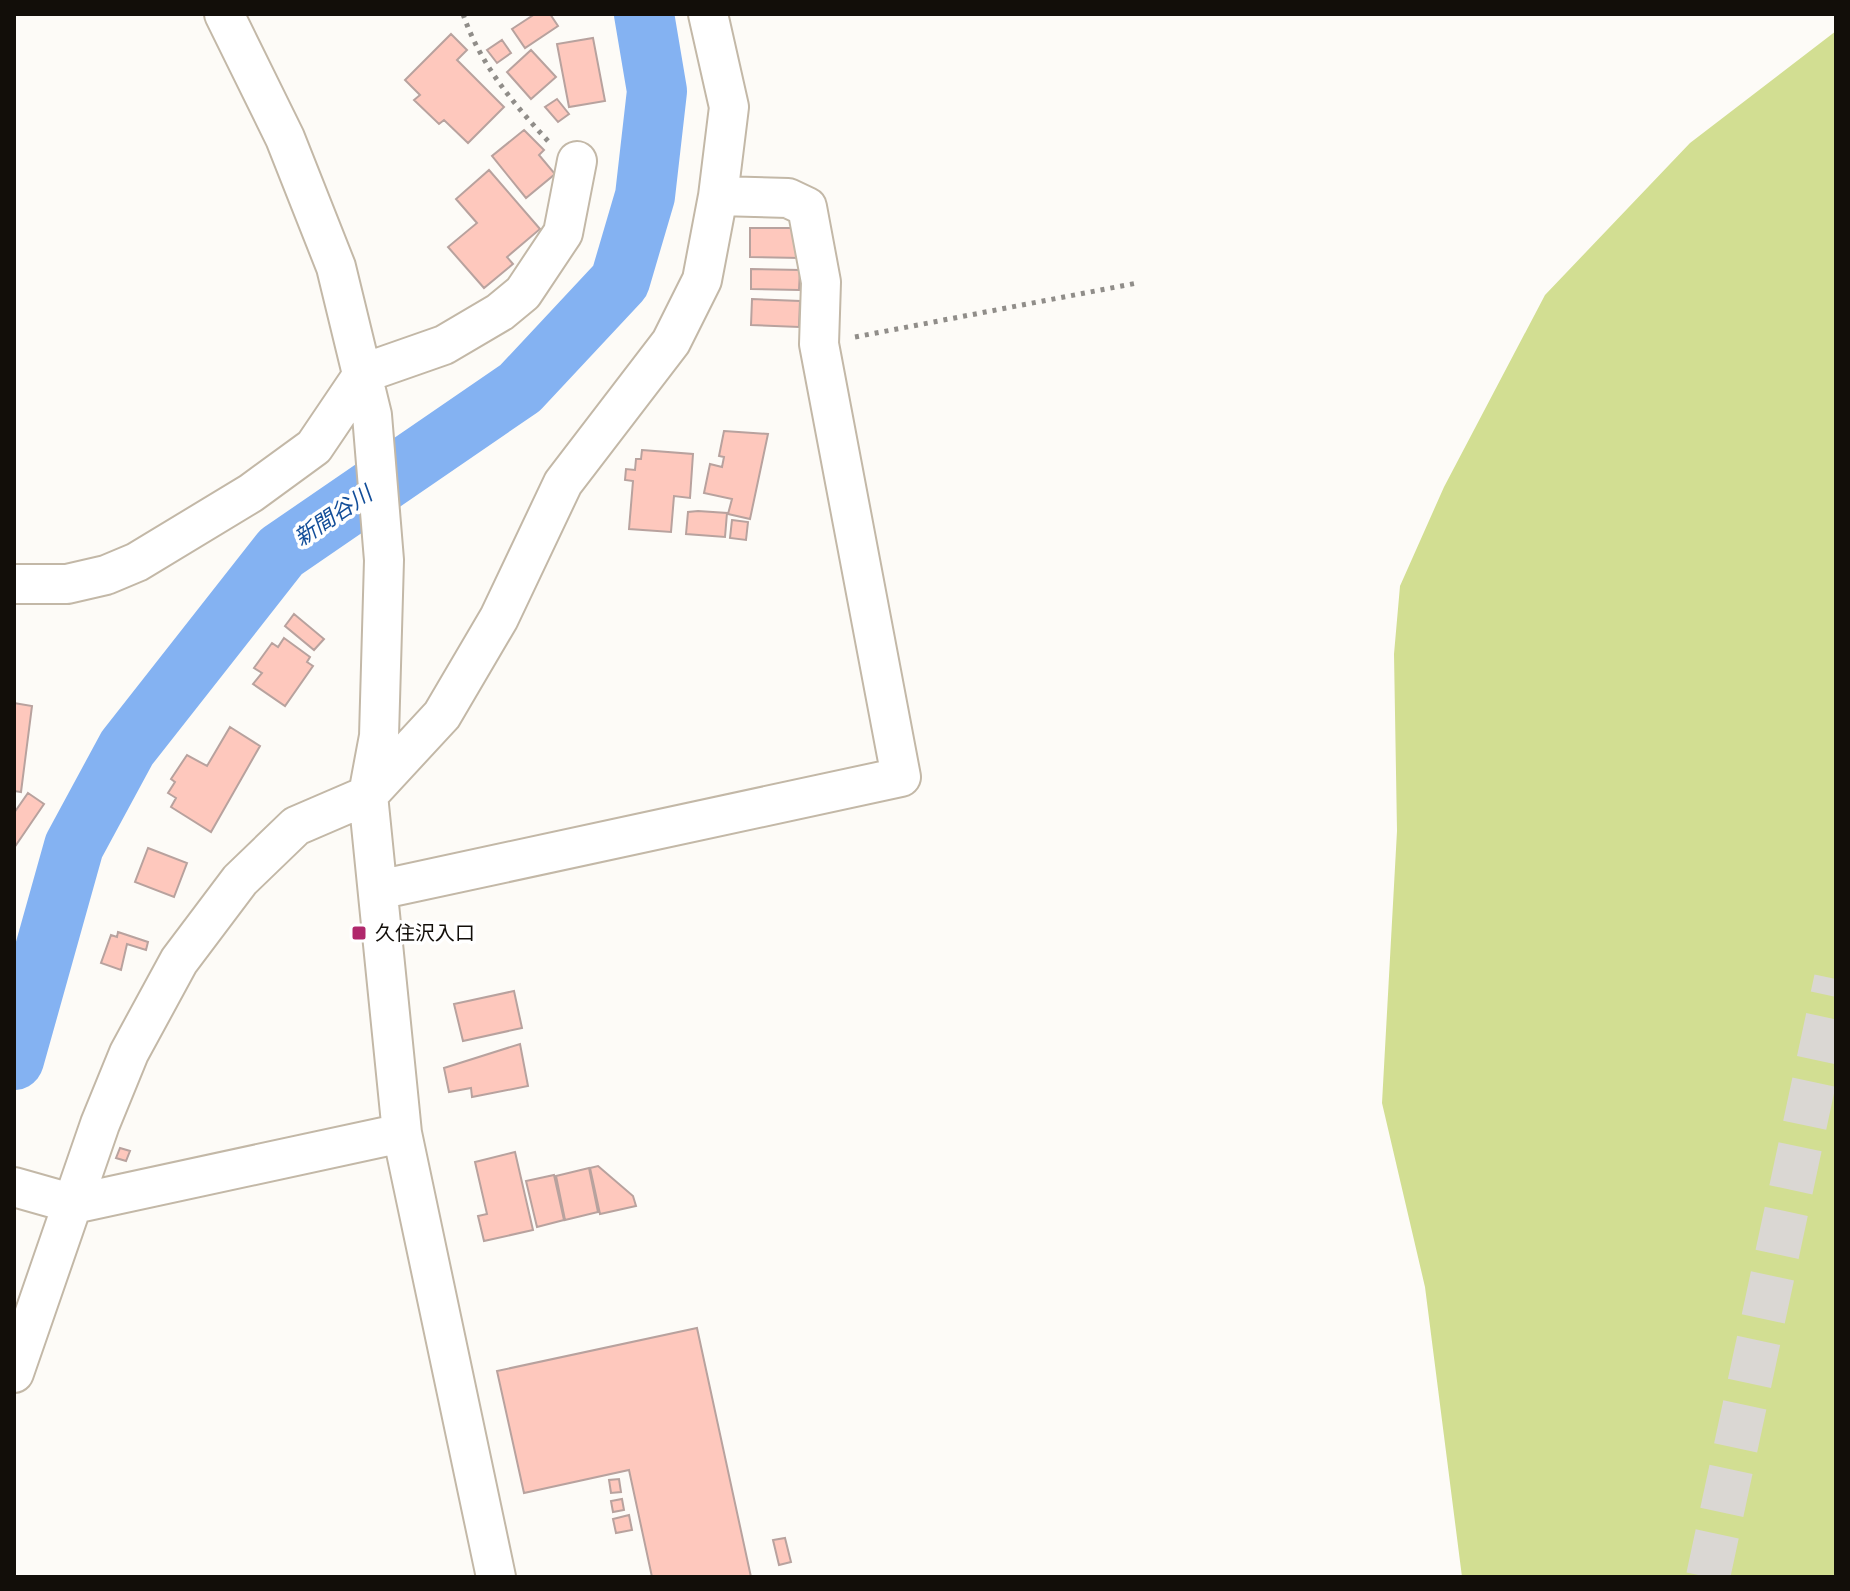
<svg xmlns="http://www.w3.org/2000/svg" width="1850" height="1591" font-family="'Crimson Pro','Noto Sans JP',serif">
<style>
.green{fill:#d2de92}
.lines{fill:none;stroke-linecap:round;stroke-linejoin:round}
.river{stroke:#84b2f2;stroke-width:60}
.building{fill:#fec8bd;stroke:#b8a29e;stroke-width:2}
.highway-tunnel{stroke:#dad7d3;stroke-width:44;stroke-dasharray:44 22;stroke-linecap:butt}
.minor-casing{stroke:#c3b8a7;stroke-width:42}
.path{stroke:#908d89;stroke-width:5;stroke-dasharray:4 6;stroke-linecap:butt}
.minor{stroke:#fff;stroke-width:38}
.poi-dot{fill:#b0286c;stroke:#fff;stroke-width:3}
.labels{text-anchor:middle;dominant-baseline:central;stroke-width:7;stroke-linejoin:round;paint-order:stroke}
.poi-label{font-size:20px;fill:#120e09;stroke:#fff;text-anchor:start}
.water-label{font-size:22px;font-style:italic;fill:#134e99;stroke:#fff}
</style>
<rect width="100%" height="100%" fill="#fdfbf7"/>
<path class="green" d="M1836,31V1577H1462L1425,1287L1382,1103L1397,831L1394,654L1400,586L1444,487L1545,295L1690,143Z"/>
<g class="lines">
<path class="river" d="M14,1060L74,846L127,748L281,552L520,388L620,281L645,196L657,91L644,14"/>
</g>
<path class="building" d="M535,14H550L558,26L525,48L512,29Z
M451,34L467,50L457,60L504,107L468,143L444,120L439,124L414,100L420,95L405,80Z
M593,38L605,101L569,107L557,44Z
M502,40L511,53L497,63L487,50Z
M531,50L556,77L531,99L507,72Z
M557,99L569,114L558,122L545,107Z
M524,130L544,150L539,155L555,174L526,198L492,156Z
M489,170L540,229L507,257L513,264L484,288L448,247L477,223L456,199Z
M750,228H801L800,258L750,257Z
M751,269L800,270L799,290L751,289Z
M752,299L800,301L799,327L751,325Z
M724,431L768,434L750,519L728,514L732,499L704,493L710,464L722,467L724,457L719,456Z
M642,450L693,454L690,498L674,496L671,532L629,529L633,481L625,480L626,469L635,470L636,459H641Z
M698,511L727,513L725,537L686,534L688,512Z
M732,520L748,522L746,540L730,538Z
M294,614L324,639L314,650L285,626Z
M284,638L310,657L307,662L313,666L285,706L253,684L262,673L254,668L272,643L278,647Z
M14,703L32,706L21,792L14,791Z
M230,727L260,746L211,832L171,807L176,798L168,793L175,782L171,779L187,755L207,766Z
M28,793L44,804L14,848V813Z
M148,848L187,863L174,897L135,882Z
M118,932L148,942L146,950L127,944L121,970L101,963L111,935L117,937Z
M514,991L522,1028L463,1041L454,1004Z
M520,1044L528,1086L472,1097L471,1088L449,1092L444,1068Z
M120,1148L130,1151L126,1161L116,1158Z
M515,1152L533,1230L484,1241L478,1216L487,1214L475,1162Z
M598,1166L633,1196L636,1206L600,1214L590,1168Z
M589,1168L598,1212L565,1220L556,1176Z
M554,1175L564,1220L537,1227L526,1181Z
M697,1328L751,1577H652L629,1470L524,1493L497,1371Z
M619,1479L621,1492L611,1493L609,1480Z
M622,1499L624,1510L613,1512L611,1501Z
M629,1515L632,1530L616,1533L613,1519Z
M785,1538L791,1562L779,1565L773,1540Z"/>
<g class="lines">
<path class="highway-tunnel" d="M1708,1577L1836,979"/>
<defs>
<path id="minor" d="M224,14L285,138L336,267L372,415L384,560L379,736L368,795L402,1133L496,1577
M14,584H67L106,575L137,562L251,493L314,447L364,373L444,345L500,312L523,293L563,233L577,161
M378,890L901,777L819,344L821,282L807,207L788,198L718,196
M14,1187L74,1204L402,1133
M14,1373L100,1124L129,1053L179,961L240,880L296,826L368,795L442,715L499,618L563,483L671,342L702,280L718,196L729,107L708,14"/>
</defs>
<use href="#minor" class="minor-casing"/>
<path class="path" d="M463,14C480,64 512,102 548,141
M855,337L1137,283"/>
<use href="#minor" class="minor"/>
</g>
<rect class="poi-dot" x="351" y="925" width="16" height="16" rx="4"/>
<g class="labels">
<g class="poi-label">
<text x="375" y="933">久住沢入口</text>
</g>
<g class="water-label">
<text transform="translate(333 516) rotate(-34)">新間谷川</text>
</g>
</g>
<rect width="1850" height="1591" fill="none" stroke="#120e09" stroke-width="32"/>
</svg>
